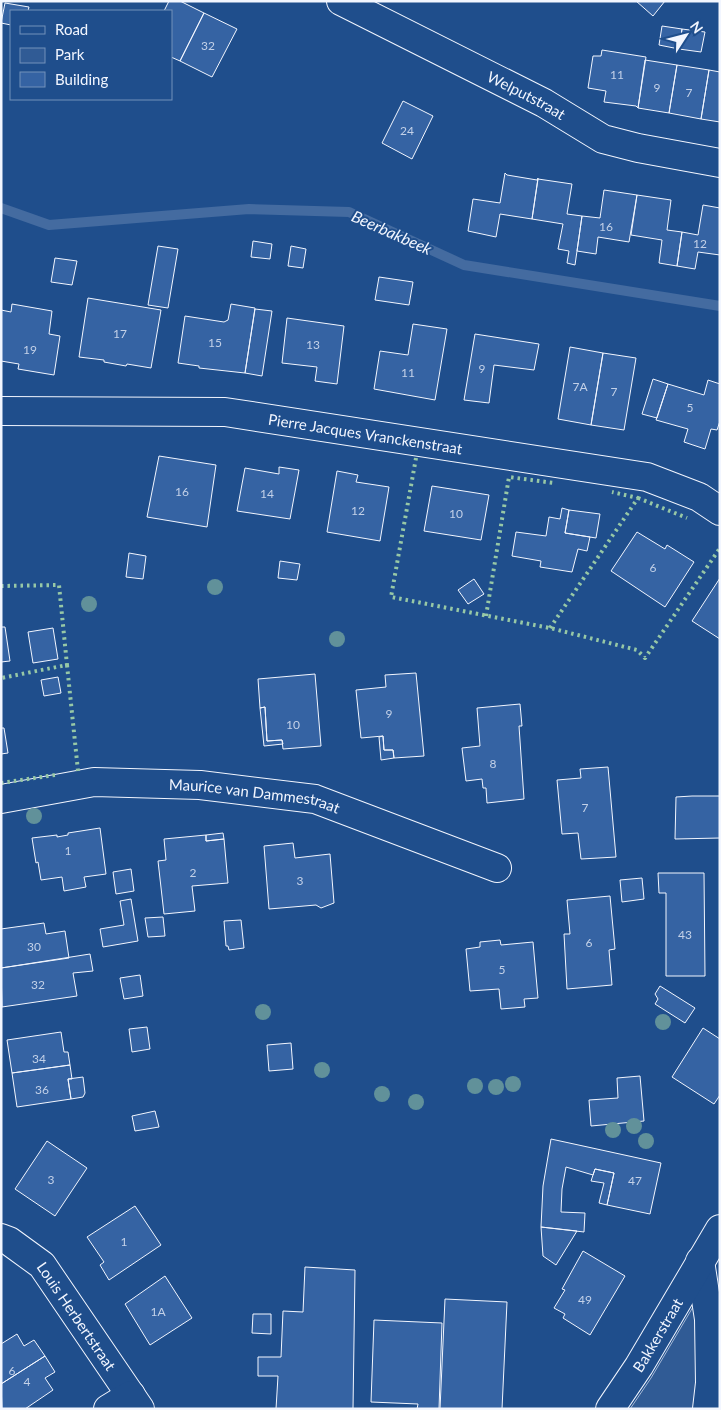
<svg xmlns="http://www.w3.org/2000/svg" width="721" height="1410" font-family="Lato,sans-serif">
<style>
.green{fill:#305b95;stroke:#a8bbd7}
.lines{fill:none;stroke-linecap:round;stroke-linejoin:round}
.stream{stroke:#446ba0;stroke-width:10}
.building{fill:#3563a3;stroke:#f2f6ff}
.street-casing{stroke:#f2f6ff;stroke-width:30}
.secondary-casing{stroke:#f2f6ff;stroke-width:30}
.street{stroke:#1f4e8c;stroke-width:28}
.secondary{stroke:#1f4e8c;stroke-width:28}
.hedge{stroke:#97c8a6;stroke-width:4;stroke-dasharray:2.5 4;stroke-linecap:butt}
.tree{fill:#61919a}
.labels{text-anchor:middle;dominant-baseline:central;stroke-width:4;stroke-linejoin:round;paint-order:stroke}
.number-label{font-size:12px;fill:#c3d1e8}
.street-label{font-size:15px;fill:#f2f6ff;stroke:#1f4e8c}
.water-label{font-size:16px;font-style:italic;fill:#f2f6ff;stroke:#1f4e8c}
</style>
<rect width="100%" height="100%" fill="#1f4e8c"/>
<path class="green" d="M697,1306L699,1409H630L651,1378L693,1307Z"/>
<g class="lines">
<path class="stream" d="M1,208L49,225L249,209L349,212L464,265L720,306"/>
</g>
<path class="building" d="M169,1H180L204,13L180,61L171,57V11H164Z
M636,1H665L653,16Z
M5,3L29,7L28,11H11V25L1,23Z
M204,13L237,29L212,77L180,61Z
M662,26L682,29L679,49L659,45Z
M682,29L705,32L701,52L679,49Z
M602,50L646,57L638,108L636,106L604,102L606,91L588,88L593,56H601Z
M645,60L677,65L669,113L638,108Z
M677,65L709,70L701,119L669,113Z
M709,70L720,72V122L701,119Z
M403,101L433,116L412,159L382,143Z
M505,173L507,175L537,180L538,178L532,219L500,214L496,237L468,231L473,199L500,203Z
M538,179L572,184L567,214L582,216L575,265L567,263L569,251L558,249L563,224L532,219Z
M604,190L637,195L629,242L598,237L596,254L577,251L582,216L600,218Z
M637,195L671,200L667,230L682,232L677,266L659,263L662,240L631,235Z
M703,205L720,208V255L698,252L695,269L677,266L682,232L698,235Z
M253,241L272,244L270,259L251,257Z
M158,246L178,249L168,308L148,305Z
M291,246L306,249L303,268L288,266Z
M55,258L77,261L72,285L51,282Z
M379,277L413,282L409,305L375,300Z
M88,298L161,310L151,368L127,364L126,366L104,362V360L79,357Z
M12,304L52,311L49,334L60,336L54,375L18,369L19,364L1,361V310L11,312Z
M231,304L255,308L245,373L199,368V366L178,363L185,316L224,322L228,320Z
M255,309L272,311L262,376L245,373Z
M287,318L344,326L337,384L315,381L317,367L282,363Z
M413,324L447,329L435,400L374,389L380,351L408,355Z
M475,334L539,344L534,370L494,365L489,403L464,400Z
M570,347L603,353L591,425L558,419Z
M603,353L636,358L624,430L591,425Z
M653,379L668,384L657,418L642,414Z
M708,380L720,384V421L717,430L711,429L705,449L684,442L688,429L656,420L668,384L704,395Z
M159,456L216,465L207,527L147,517Z
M279,467L299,470L290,519L237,511L245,468L279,474Z
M337,471L358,475L356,482L389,487L380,541L327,532Z
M432,486L489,495L481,540L424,531Z
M562,508L569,510L565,533L590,537L587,551L578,549L572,572L540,567L541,561L512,556L516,532L546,536L549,517L560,519Z
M569,510L600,514L596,538L565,533Z
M637,532L665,549L667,545L694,562L665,607L611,571Z
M129,553L146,556L143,579L126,577Z
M280,561L300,564L297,580L278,578Z
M720,578V639L692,621Z
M474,579L484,594L468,604L458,590Z
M1,627H5L10,661L1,662Z
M53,628L58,659L33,663L28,632Z
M416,673L424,756L394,758L393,750H384L383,736L361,738L356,690L386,687L385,675Z
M315,674L321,746L283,749L282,740L267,741L265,707L260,708L258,679Z
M58,677L61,693L44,696L41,680Z
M520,704L522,726H519L524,799L487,803L486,788H483L482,779L466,781L462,748L480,746L477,708Z
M265,707L267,741L282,740L283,744L264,746L260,708Z
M1,728H4L8,753L1,754Z
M383,736L384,750H393L394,758L381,760L379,737Z
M608,767L616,857L581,859L578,833L562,834L557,780L581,778L580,769Z
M692,796H720V838L675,839L676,797Z
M100,828L106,874L84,877L86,887L64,891L62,877L41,880L38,862L36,863L32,838L57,835V837L68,835V833Z
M223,833L224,839L206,841V835Z
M206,835V841L224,839L228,883L192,886L195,911L164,914L158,861L166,860L164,839Z
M293,843L295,858L330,854L334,903L321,908L316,905L269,909L264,846Z
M131,869L134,891L116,894L113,872Z
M658,873H704L705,976H666V893H659Z
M642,878L644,899L622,902L620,880Z
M610,896L615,949L609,950L612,985L567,989L564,934H570L567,900Z
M131,899L138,941L103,947L100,929L124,925L120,901Z
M163,917L165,936L148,937L145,918Z
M241,920L244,948L229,950L228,946H226L224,921Z
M44,923L46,934L65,931L69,958L1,968V929Z
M500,940L501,945L533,942L538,998L524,999L525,1007L501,1009L499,989L470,991L466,949L480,947V942Z
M90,954L93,971L73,973L77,996L2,1007L1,968Z
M140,975L143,996L124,999L120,978Z
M660,986L695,1008L685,1023L655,1004L658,999L655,994Z
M147,1027L150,1049L132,1052L129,1029Z
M703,1028L720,1039V1095L714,1104L672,1077Z
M61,1032L64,1052H68L70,1065L12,1073L7,1040Z
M291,1043L293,1069L269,1071L267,1045Z
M70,1065L72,1079H68L71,1099L17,1107L12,1073Z
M640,1076L644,1121L591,1126L589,1100L618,1098L617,1078Z
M83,1077L85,1093L83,1097L71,1099L68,1079Z
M155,1111L159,1127L135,1131L132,1116Z
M551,1139L661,1163L650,1214L607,1205L614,1173L595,1169L593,1175L566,1167L562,1189L561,1212L585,1213L584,1232L541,1227L543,1186Z
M47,1141L87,1168L55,1216L15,1189Z
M595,1169L614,1173L607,1205L599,1203L604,1183L591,1181Z
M135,1206L161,1245L109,1280L100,1265L104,1262L87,1237Z
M541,1227L577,1231L556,1265L543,1256Z
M583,1251L625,1276L590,1335L563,1318L565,1314L554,1308L565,1290L562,1289Z
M305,1267L355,1270L353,1409H276L278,1376H258V1357H281L283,1311L303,1312Z
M165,1276L192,1318L150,1345L125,1304Z
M445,1299L507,1302L502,1409H440Z
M253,1314H271V1334L252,1333Z
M374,1320L442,1323L439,1409H417L418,1404L371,1402Z
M17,1334L24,1346L34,1340L45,1356L1,1384V1344Z
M45,1356L55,1372L45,1378L53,1390L25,1409H2L1,1384Z"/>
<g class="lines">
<defs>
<g id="street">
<path id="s1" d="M341,1L544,103L603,139L638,148L720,163"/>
<path id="s2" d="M1,411L225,412L647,477L699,497L720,511"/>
<path id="s3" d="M1,799L94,782L200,785L315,799L497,868"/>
<path id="s4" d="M1,1238L9,1241L42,1265L140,1409"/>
<path d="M700,1261L709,1319L710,1383L707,1409"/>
<path d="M108,1409L131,1395"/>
</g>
<g id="secondary">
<path id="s5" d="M610,1409L639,1366L720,1229"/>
</g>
</defs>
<use href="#street" class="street-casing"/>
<use href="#secondary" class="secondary-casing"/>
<use href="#street" class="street"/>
<use href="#secondary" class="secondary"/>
<path class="hedge" d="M416,458L391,597L550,628L637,650L645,658L720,548
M638,498L687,518
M1,586L59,585L67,665L1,678
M486,616L509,477L554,483
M550,628L638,498L612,492
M67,665L78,771L75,772
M1,783L55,775"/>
</g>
<g class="tree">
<circle cx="215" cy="587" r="8"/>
<circle cx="89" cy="604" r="8"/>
<circle cx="337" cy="639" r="8"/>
<circle cx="34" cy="816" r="8"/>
<circle cx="263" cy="1012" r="8"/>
<circle cx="663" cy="1022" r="8"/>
<circle cx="322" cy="1070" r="8"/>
<circle cx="513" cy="1084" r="8"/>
<circle cx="475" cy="1086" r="8"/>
<circle cx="496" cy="1087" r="8"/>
<circle cx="382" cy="1094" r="8"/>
<circle cx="416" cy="1102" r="8"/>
<circle cx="634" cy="1126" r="8"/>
<circle cx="613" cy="1130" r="8"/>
<circle cx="646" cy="1141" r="8"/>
</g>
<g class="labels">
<g class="number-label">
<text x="208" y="45">32</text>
<text x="617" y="74">11</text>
<text x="657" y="87">9</text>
<text x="689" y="92">7</text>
<text x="407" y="130">24</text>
<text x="606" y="226">16</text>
<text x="700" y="243">12</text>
<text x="120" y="333">17</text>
<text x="215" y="342">15</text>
<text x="313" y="344">13</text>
<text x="30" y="349">19</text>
<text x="482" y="368">9</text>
<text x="408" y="372">11</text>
<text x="580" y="386">7A</text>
<text x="614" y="391">7</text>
<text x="690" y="407">5</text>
<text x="182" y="491">16</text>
<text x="267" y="493">14</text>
<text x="358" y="510">12</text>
<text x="456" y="513">10</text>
<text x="653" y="567">6</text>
<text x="389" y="713">9</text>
<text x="293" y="724">10</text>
<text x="493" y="763">8</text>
<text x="585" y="807">7</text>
<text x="68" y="850">1</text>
<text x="193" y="872">2</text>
<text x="300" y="880">3</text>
<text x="685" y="934">43</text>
<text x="589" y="942">6</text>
<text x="34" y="946">30</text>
<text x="502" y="969">5</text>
<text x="38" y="984">32</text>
<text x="39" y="1058">34</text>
<text x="42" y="1089">36</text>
<text x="51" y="1179">3</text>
<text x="635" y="1180">47</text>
<text x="124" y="1241">1</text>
<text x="585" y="1299">49</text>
<text x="158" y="1311">1A</text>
<text x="12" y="1370">6</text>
<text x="27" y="1381">4</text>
</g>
<g class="street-label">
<text stroke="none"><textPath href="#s1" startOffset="208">Welputstraat</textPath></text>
<text stroke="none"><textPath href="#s2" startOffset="366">Pierre Jacques Vranckenstraat</textPath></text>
<text stroke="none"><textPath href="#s3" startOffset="256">Maurice van Dammestraat</textPath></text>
<text stroke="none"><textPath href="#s4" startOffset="111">Louis Herbertstraat</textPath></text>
<text stroke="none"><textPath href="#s5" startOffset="88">Bakkerstraat</textPath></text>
</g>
<g class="water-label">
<text transform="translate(392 232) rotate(24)">Beerbakbeek</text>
</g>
</g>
<rect width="721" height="1410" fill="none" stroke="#f2f6ff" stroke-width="5"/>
<rect x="10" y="10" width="162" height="90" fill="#1f4e8c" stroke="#7391ba"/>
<rect x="20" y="26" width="25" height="8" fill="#1f4e8c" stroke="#7391ba"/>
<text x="55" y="35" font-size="15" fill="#f2f6ff">Road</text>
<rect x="20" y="48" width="25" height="15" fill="#305b95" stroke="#7391ba"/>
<text x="55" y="60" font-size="15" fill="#f2f6ff">Park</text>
<rect x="20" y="72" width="25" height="15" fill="#3563a3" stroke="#7391ba"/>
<text x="55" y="85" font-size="15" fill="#f2f6ff">Building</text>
<g transform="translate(686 35) rotate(54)" stroke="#1f4e8c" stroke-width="4" paint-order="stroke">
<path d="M0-4L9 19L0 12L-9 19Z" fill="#f2f6ff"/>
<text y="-8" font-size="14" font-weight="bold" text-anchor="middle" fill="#f2f6ff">N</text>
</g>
</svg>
